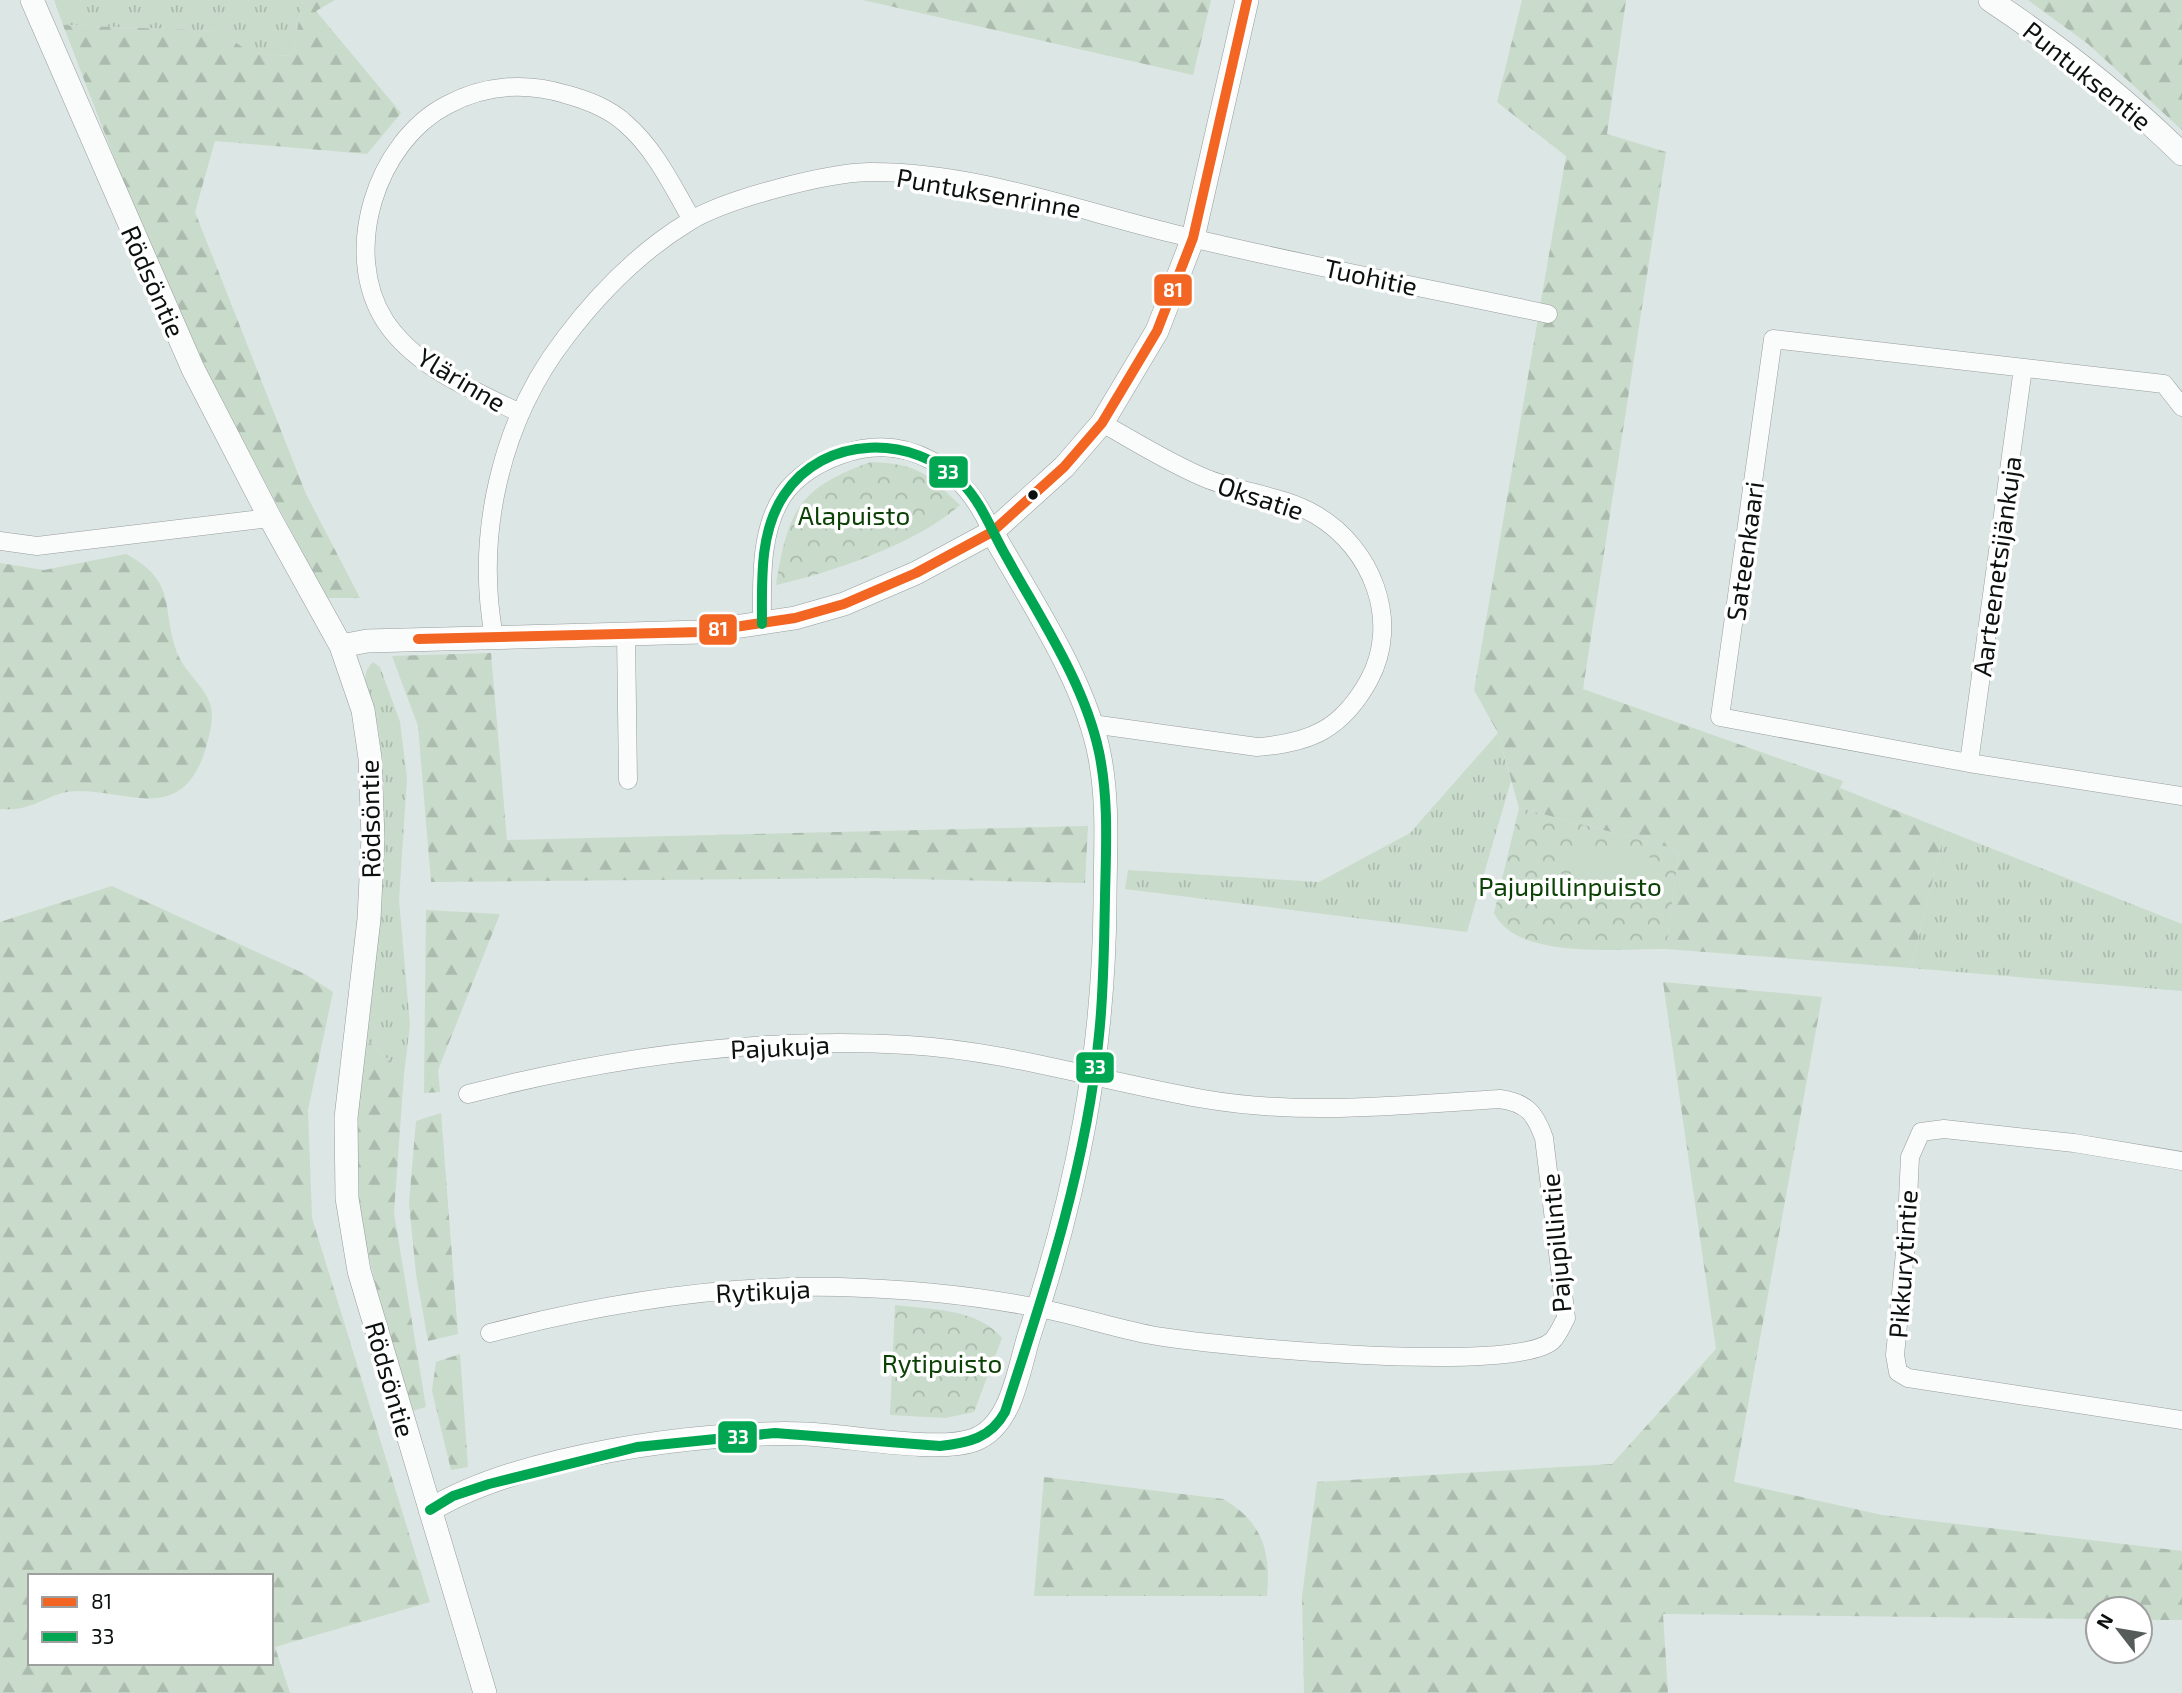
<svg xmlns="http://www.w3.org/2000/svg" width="2182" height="1693" font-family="'Exo 2',sans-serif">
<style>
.grass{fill:url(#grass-tufts)}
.forest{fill:url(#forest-firs);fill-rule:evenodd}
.park{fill:url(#park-crowns)}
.pitch{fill:#c9dbcb}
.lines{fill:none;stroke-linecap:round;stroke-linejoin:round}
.minor-casing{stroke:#979d9c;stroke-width:19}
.tertiary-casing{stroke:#979d9c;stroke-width:24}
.minor{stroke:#fafbfb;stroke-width:18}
.tertiary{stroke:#fafbfb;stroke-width:23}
.bus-1-casing{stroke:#fff;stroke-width:16}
.bus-2-casing{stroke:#fff;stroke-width:16}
.bus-1{stroke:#f26522;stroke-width:10}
.bus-2{stroke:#00a651;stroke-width:10}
.bus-dot{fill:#0c1110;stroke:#fff;stroke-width:2.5}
.labels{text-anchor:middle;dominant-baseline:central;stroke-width:7;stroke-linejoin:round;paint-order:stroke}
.street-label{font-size:26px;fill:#0c1110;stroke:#fff}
.park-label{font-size:26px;fill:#0d4207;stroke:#fff}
.line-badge{stroke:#fff;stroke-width:2.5}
.badge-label{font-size:19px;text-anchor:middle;font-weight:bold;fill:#fff}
</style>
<defs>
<pattern id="grass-tufts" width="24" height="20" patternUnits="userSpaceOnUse" patternTransform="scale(1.75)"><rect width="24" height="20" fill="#c9dbcb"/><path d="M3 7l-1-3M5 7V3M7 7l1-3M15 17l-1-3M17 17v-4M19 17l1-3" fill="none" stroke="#abbbad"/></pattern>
<pattern id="forest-firs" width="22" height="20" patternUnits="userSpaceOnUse" patternTransform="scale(1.75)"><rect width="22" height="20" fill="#c9dbcb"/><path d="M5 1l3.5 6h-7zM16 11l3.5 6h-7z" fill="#abbbad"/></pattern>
<pattern id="park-crowns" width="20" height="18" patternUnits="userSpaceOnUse" patternTransform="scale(1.75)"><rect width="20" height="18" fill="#c9dbcb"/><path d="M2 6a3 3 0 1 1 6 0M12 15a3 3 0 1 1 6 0" fill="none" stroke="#abbbad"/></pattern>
</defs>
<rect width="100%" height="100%" fill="#dce6e4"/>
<path class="grass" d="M54,0H303L292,56L251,53L219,31L63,25Z
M373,662L380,667L400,722L407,778L399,900L410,1025L404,1074L365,1038C377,935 393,830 378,727C375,707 354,680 373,662Z
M1498,733L1511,781L1467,932L1125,889L1128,870L1319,882L1410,833Z
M1945,830L2182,924V991L1911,968Z"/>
<path class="forest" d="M303,0H335L316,11L401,113L367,154L215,141L195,212L306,494L360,598H327L216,390L142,230L63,25L219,31L251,53L292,56Z
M863,0H1211L1193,75Z
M1522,0H1626L1607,134L1666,152L1583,689L1843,781L1840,788L1945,830L1911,968L1666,949L1679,850L1519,808L1498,733L1474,690L1566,156L1497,102Z
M2028,0H2182V130L2088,44Z
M126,554C181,584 159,610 179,657C187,674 207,689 211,707C214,722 208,741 204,754C179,823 131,791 77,791C56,791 41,804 21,808C15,810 7,809 0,809V563L44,570Z
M491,653L507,840L1088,826L1085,883L869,878L431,882L418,726L392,656Z
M112,886L305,974L333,992L308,1110L312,1218L430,1602L275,1647L290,1693H0V922ZM30,1576H271V1663H30Z
M426,910L500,914L438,1070L440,1092L424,1093Z
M1663,982L1822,997L1734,1482L1882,1515L2182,1551V1620H2140V1609H2098V1619L1663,1614L1668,1693H1304L1302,1596L1317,1482L1612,1464L1716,1349Z
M365,1038L404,1074L394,1213L426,1407L412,1411C392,1340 366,1267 358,1193C353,1142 360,1089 365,1038Z
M441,1113L458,1334L428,1341L416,1274L409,1203L416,1121Z
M460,1354L468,1467L451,1470L432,1391L436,1362Z
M1044,1477L1223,1499C1263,1522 1271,1552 1267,1596H1034Z"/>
<path class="park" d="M871,462C918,464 926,473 960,505C916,544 833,572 776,585C788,511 798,488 871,462Z
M1519,808L1679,850L1666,949C1619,948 1518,961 1494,913Z
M895,1305C932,1310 977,1308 1002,1338L974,1412L945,1418L890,1415Z"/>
<path class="pitch" d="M1578,846L1653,858L1648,890L1573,879Z"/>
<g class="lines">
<defs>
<path id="minor" d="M2182,407L2164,384L1773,339L1720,717L1969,763L2182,796
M520,413C473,390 415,367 385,321C341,252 376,142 447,105C484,85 525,82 565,94C587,100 609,108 626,124C655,149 673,187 692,220
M0,541L37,546L270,518
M762,624C762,582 759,531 784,494C798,475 818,463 840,455C908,430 965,469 992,532
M626,634L628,780
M494,637C475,534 501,421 565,338C599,293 642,250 690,221C727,199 825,173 869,172C972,171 1073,209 1171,233C1296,264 1423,287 1548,314
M1092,724L1257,747C1311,743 1342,729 1369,680C1401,621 1372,548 1316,515C1282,495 1241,493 1205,478C1169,463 1136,442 1102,423
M1969,763L2023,368
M468,1094C611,1057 760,1036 908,1045C1008,1051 1105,1082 1204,1099C1302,1116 1401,1105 1500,1099C1527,1103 1535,1113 1544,1138L1566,1318C1562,1325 1558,1335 1552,1341C1513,1375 1211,1346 1151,1335C1113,1328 1076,1315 1038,1308C973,1295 906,1289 840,1287C721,1284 605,1303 490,1333
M2182,1161L2074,1143L1944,1129L1921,1132L1910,1157L1906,1242L1895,1355L1898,1372L1908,1378L2182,1420"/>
<path id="tertiary" d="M32,0L193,369L270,518L341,646L363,710L370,758L373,838L369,919L346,1118L347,1198L359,1271L485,1693
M1990,0C2059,46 2123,96 2182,154
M341,646L367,641L701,632L795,618L844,604L916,573L992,532L1064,467L1102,423L1157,331L1193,238L1247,0
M430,1510C519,1456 703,1430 807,1434C850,1436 938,1453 974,1440C1012,1426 1018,1371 1029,1336C1077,1193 1104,1053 1105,902C1105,853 1109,807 1100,758C1086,681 1030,600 992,532"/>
</defs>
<use href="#minor" class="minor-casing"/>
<use href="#tertiary" class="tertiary-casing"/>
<use href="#minor" class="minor"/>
<use href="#tertiary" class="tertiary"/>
<defs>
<path id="bus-1" d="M418,639L701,632L795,618L844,604L916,573L992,532L1064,467L1102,423L1157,331L1193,238L1247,0"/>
<path id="bus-2" d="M430,1510L453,1496L489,1484L637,1447L775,1433L940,1446C968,1443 991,1438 1005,1412C1045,1290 1087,1164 1099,1035C1104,989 1104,943 1105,897C1106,848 1109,800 1099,752C1084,682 1040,618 1006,556C992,532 982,503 962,483C913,434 824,434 784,495C759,532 762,582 762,624"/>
</defs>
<use href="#bus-1" class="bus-1-casing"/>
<use href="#bus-2" class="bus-2-casing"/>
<use href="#bus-1" class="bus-1"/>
<use href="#bus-2" class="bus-2"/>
</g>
<circle class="bus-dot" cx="1033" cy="495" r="6"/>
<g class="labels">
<g class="street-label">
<text transform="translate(2088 75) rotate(39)">Puntuksentie</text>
<text transform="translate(989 192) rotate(10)">Puntuksenrinne</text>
<text transform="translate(1371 276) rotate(12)">Tuohitie</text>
<text transform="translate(154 281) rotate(66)">Rödsöntie</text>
<text transform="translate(462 379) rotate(31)">Ylärinne</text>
<text transform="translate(1261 497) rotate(18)">Oksatie</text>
<text transform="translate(1744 551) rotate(-82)">Sateenkaari</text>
<text transform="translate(1996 566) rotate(-82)">Aarteenetsijänkuja</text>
<text transform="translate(369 819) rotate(-91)">Rödsöntie</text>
<text transform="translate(780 1046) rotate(-3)">Pajukuja</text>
<text transform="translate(1555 1243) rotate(-95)">Pajupillintie</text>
<text transform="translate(1902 1264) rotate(-86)">Pikkurytintie</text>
<text transform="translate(763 1290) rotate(-3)">Rytikuja</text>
<text transform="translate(391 1379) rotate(74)">Rödsöntie</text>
</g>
<g class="park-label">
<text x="854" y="514">Alapuisto</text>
<text x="1570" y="885">Pajupillinpuisto</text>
<text x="942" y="1362">Rytipuisto</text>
</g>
</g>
<g class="line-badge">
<rect x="1153" y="273" width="40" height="34" rx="7" fill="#f26522"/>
<rect x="928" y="455" width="41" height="34" rx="7" fill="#00a651"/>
<rect x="698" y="613" width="40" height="33" rx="7" fill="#f26522"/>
<rect x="1075" y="1051" width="40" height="33" rx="7" fill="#00a651"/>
<rect x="717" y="1420" width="41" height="34" rx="7" fill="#00a651"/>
</g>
<g class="badge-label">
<text x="1173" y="297">81</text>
<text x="948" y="479">33</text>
<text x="718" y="636">81</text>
<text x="1095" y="1074">33</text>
<text x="738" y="1444">33</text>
</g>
<rect x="28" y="1574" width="245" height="91" fill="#ffffff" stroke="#9ea09f" stroke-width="2"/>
<rect x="42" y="1597" width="35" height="10" fill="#f26522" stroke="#9ea09f" stroke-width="2"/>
<text x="91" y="1609" font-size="21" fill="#0c1110">81</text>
<rect x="42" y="1632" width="35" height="10" fill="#00a651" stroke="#9ea09f" stroke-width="2"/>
<text x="91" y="1644" font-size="21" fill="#0c1110">33</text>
<g transform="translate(2119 1630) rotate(301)"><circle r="33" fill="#ffffff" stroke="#9ea09f" stroke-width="2"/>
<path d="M0-5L12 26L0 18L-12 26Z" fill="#555c5a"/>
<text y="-10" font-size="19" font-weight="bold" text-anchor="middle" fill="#0c1110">N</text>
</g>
</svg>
